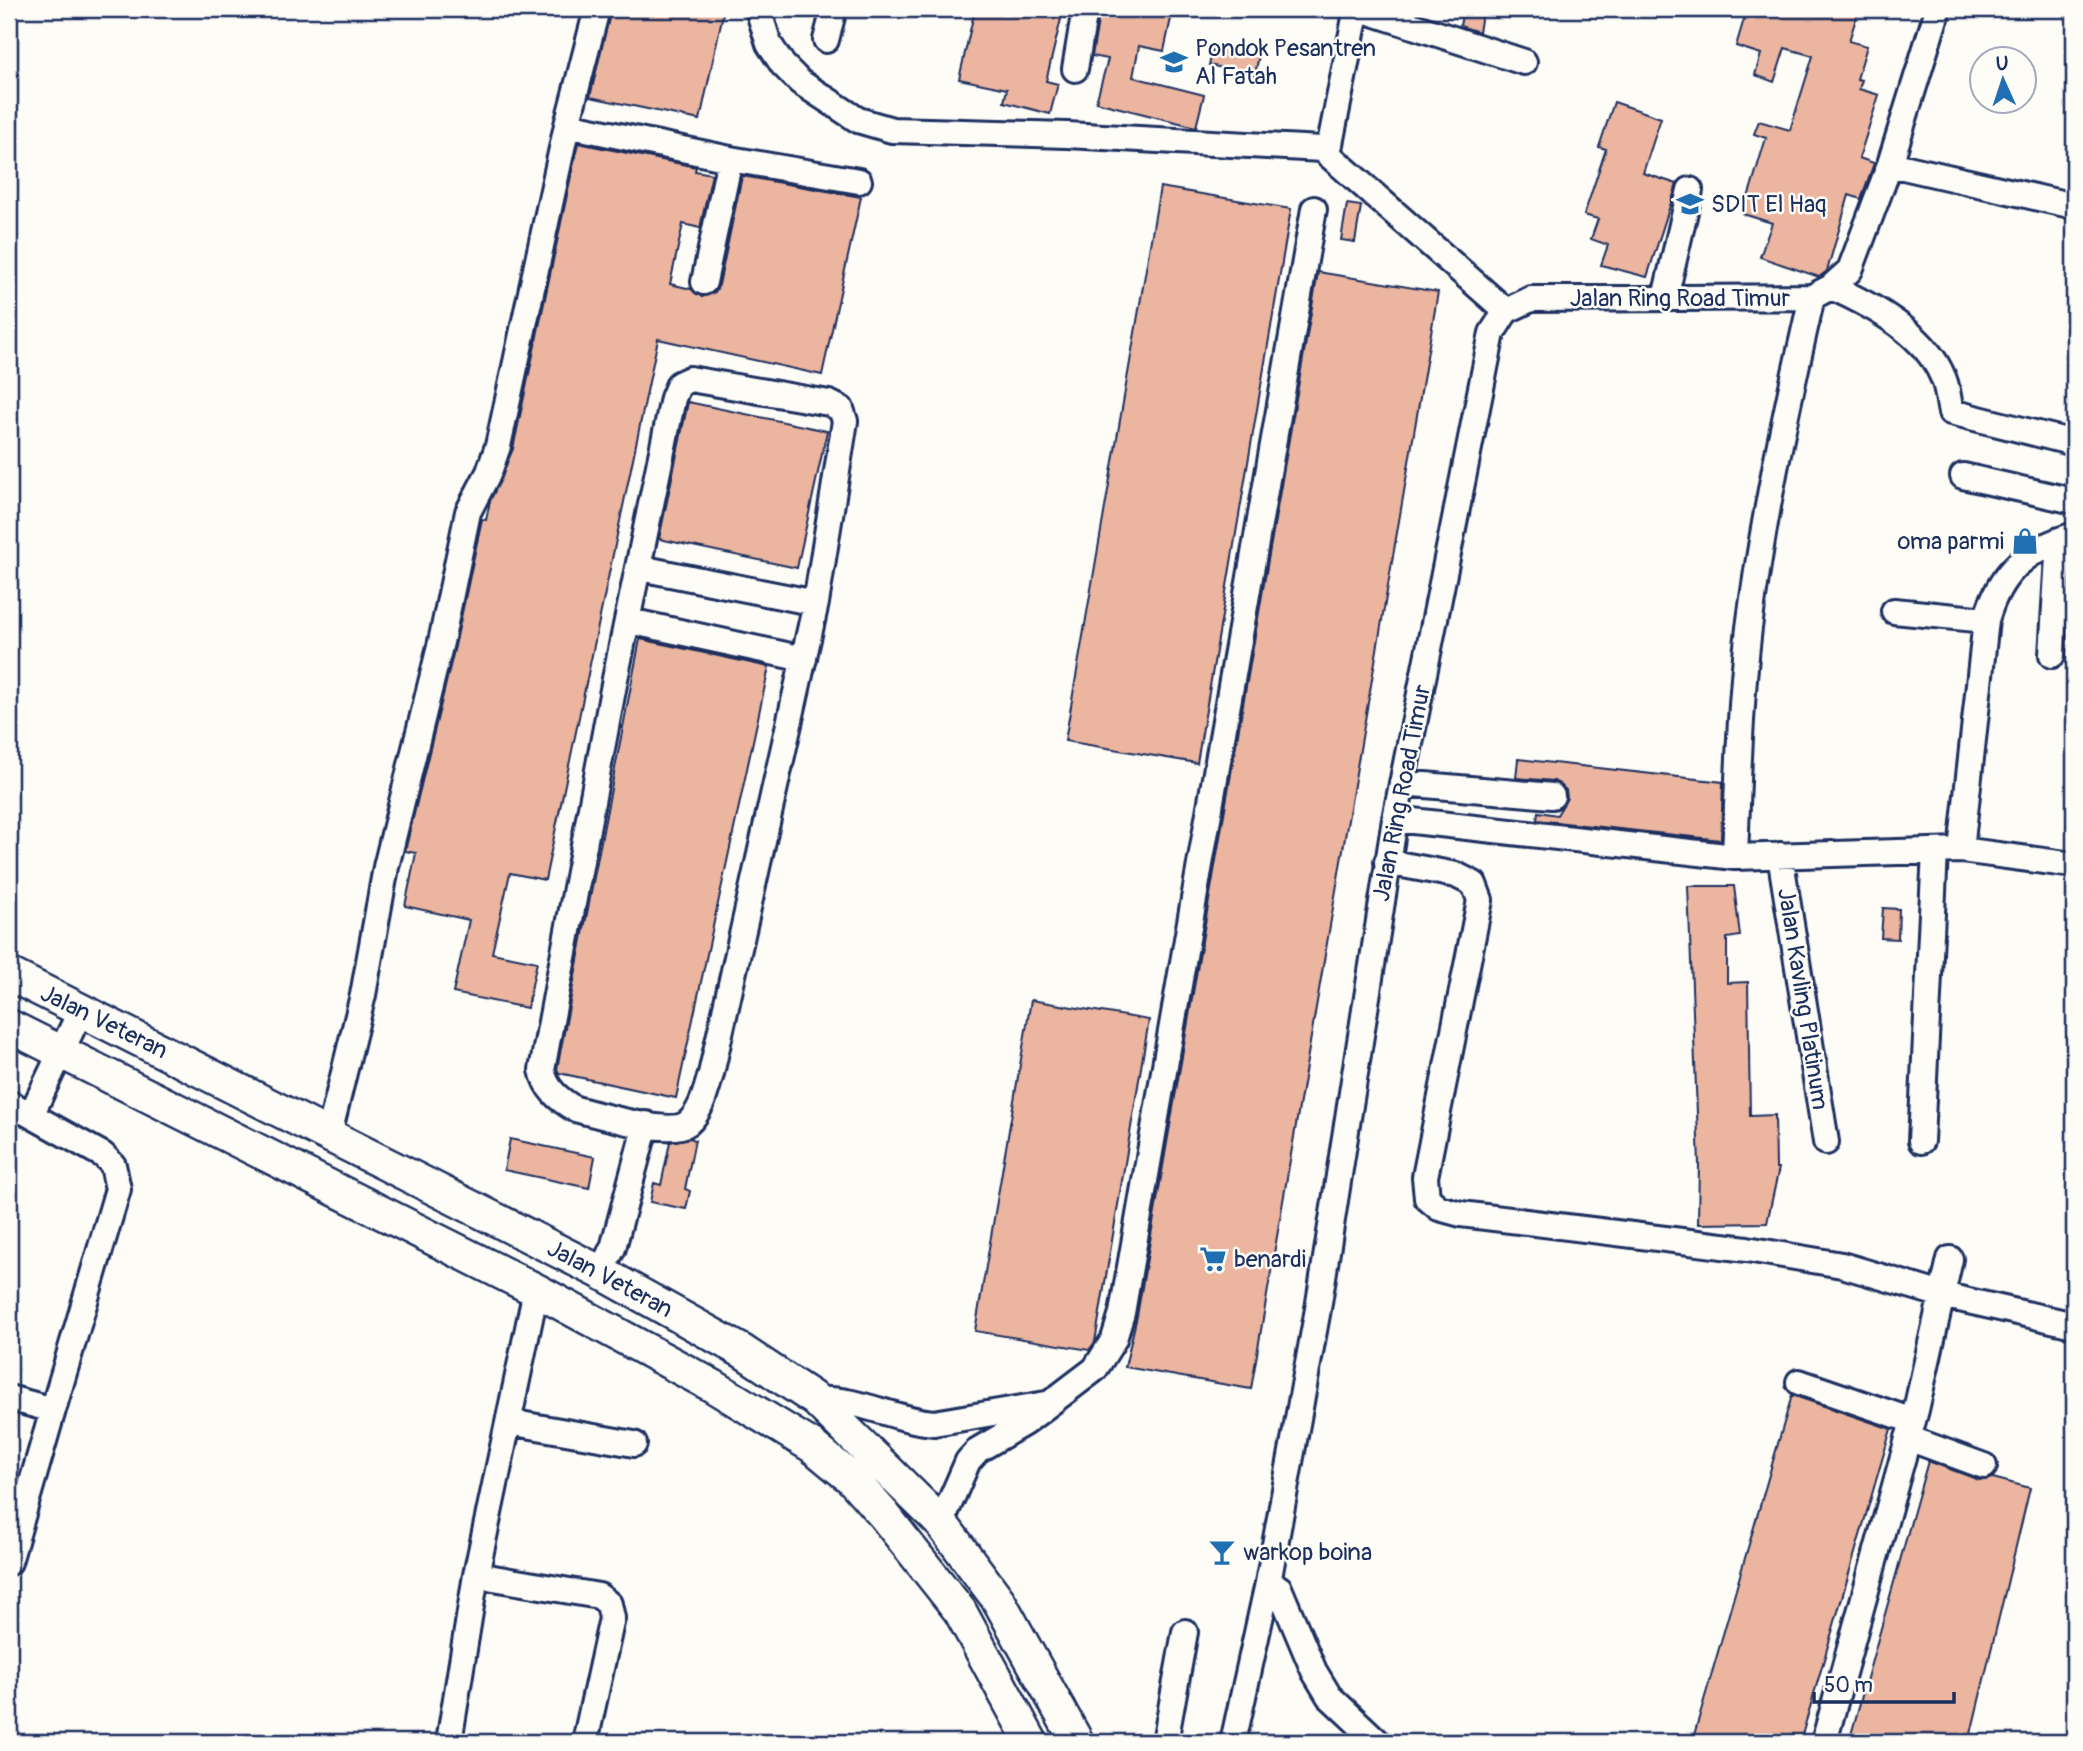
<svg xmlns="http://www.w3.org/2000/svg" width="2083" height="1751" font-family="Pangolin,sans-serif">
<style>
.building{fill:#ebb59f;stroke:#1b2f5e;stroke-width:2}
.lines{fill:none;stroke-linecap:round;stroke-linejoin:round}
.minor-casing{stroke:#1b2f5e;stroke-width:30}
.major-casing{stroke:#1b2f5e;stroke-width:37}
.minor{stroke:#fdfcf7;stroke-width:24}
.major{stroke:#fdfcf7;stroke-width:32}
.labels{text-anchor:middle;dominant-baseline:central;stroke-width:5;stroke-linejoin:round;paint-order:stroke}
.poi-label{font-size:24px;fill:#1b2f5e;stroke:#fdfcf7;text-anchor:start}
.street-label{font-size:24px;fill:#1b2f5e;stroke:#fdfcf7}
</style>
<rect width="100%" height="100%" fill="#fdfcf7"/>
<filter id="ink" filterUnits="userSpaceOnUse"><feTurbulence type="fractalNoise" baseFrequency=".0143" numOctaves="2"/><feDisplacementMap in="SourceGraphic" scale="14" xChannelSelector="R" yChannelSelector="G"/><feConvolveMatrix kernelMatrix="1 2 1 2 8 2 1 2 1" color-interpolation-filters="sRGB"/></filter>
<g filter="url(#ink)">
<path class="building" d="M611,9H724L700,120L590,97Z
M975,9H1020L1061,19L1046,81L1058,84L1050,114L1004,102L1007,89L959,79Z
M1100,9H1173L1164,51L1139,46L1133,77L1204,95L1196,127L1096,102L1108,59L1092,56Z
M1463,9H1483L1479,32L1460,26Z
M1747,9H1859L1849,41L1867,46L1857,79L1862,80L1859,89L1879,95L1859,158L1874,163L1861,199L1849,195L1827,271L1819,277L1760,257L1772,223L1743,214L1766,138L1754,134L1759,121L1790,130L1813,56L1785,48L1774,82L1755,75L1761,54L1736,46Z
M1214,46L1259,55L1255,75L1209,65Z
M1614,102L1661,118L1643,173L1677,184L1647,277L1601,265L1608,245L1591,239L1598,219L1584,215L1606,149L1599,147Z
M578,143L696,167L695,171L712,174L700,228L683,224L670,284L691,289L702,297L715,292L719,285L742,176L861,197L822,375L658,339L545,880L510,873L492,953L537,962L527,1008L453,993L469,920L405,906L416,853L405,851L455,646L482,519L486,520L490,501L513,449Z
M1160,187L1291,209L1197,763L1065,741Z
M1347,204L1361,206L1355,242L1341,240Z
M1318,272L1438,292L1251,1389L1125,1367L1137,1316Z
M688,402L827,431L797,568L659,539Z
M640,639L769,667L676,1098L559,1073L557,1069Z
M1518,759L1723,782L1721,840L1537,820L1538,812L1557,815L1567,798L1566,790L1554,781L1516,778Z
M1688,886H1734L1740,936L1727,938V983L1748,982L1750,1116L1775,1115L1776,1168H1779L1767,1223L1698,1224L1699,1164Z
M1883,908L1899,909L1898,939L1881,938Z
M1031,1000L1149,1020L1095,1342L1089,1350L975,1331Z
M690,1138L695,1140L685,1189L690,1191L686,1209L650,1202L654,1183L661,1185L670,1142Z
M510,1139L595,1157L589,1188L504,1170Z
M1792,1395L1891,1429L1800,1742H1692Z
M1928,1461L1979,1480L1993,1478L2030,1488L1969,1742H1849Z"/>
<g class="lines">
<defs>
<path id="minor" d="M758,9L769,44L783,65L800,82L858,120L892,130L1067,135L1322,149L1506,311
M826,40L834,9
M1075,69L1085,9
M567,125L730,159L859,181
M1328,154L1355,18L1360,12L1367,11L1524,62
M1890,164L2074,206
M704,282L730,159
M1831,287C1870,304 1924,333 1942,375C1948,386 1948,400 1951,412L2074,443
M1665,298L1690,190
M690,379L829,403L841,409L845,421L816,603L711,1074C706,1090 702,1111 688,1123C670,1137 597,1114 575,1109C558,1099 546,1089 542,1070L615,679L673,398L679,384Z
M1963,476L2074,501
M640,568L816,603
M1894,611L1986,620
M629,621L804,659
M2052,655L2059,540
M1402,783L1552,796
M1395,819L1735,857L1961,850L2074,865
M1961,850L1986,620C2000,571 2026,550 2074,535
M1780,855L1826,1142
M1735,857C1738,781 1740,704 1749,628C1763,517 1787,406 1812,297
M1387,862L1456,875L1474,884L1480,900L1425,1177L1427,1198L1439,1208L1461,1214L1747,1249L1842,1265L1942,1295L2074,1325
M9,1103L103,1155L113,1165L118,1189L53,1410L9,1398
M32,1113L81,1010
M329,1134L363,995L386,867L441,642L468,512L489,472L498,446L567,125L597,9
M1921,1141L1935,851
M600,1272L613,1248L646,1124
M1799,1382L1913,1421
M816,1400C858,1397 893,1420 934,1423L1046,1404
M509,1422L634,1444
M1908,1438L1984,1466
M941,1523L968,1461L978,1450L1024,1423L1095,1369L1114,1339L1122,1313L1314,209
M9,1562L53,1410
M476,1575L599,1596L609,1604L612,1618L585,1742
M1268,1583L1279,1588L1314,1671L1329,1696L1378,1742
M449,1742L476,1575L536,1290
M1165,1742L1185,1632
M1233,1742L1268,1583L1318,1309L1395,819L1492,333L1506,311L1531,299L1812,297L1831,287L1850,270L1890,164L1938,9
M1824,1742L1916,1410L1950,1259"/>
<path id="major" d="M9,974L600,1272L742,1351L816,1400L941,1523L999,1601L1077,1742
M9,1026L536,1290L713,1386L812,1446L852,1479L884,1515L960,1611L1031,1742"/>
</defs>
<use href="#minor" class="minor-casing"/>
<use href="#major" class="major-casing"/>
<use href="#minor" class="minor"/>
<use href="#major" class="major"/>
</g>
</g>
<defs>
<symbol id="school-bare" viewBox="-9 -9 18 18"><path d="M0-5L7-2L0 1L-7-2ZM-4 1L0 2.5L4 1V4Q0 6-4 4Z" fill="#1f6fb2" stroke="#fdfcf7" stroke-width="2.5" paint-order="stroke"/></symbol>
<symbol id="shop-bare" viewBox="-9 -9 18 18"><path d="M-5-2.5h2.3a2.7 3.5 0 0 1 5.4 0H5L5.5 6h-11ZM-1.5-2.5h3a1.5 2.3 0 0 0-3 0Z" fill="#1f6fb2" stroke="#fdfcf7" stroke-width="2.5" paint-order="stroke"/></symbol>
<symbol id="supermarket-bare" viewBox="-9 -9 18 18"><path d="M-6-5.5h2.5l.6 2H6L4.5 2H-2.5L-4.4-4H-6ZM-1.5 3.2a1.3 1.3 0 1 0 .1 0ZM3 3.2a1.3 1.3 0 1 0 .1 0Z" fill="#1f6fb2" stroke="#fdfcf7" stroke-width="2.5" paint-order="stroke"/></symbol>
<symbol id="bar-bare" viewBox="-9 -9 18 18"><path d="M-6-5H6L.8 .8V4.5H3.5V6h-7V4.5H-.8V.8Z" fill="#1f6fb2" stroke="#fdfcf7" stroke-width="2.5" paint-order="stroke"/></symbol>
</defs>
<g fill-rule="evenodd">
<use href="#school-bare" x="1155" y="43" width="38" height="38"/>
<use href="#school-bare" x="1671" y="185" width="38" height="38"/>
<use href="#shop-bare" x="2006" y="522" width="38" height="38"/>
<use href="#supermarket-bare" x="1194" y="1240" width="38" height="38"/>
<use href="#bar-bare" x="1203" y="1533" width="38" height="38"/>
</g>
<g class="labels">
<g class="poi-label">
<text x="1195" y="48">Pondok Pesantren<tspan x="1195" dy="28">Al Fatah</tspan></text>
<text x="1711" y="204">SDIT El Haq</text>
<text x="2004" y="541" text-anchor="end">oma parmi</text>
<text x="1234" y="1259">benardi</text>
<text x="1243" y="1552">warkop boina</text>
</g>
<g class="street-label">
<text x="1680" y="298">Jalan Ring Road Timur</text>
<text transform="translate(1402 793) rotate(-79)">Jalan Ring Road Timur</text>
<text transform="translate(1803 999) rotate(81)">Jalan Kavling Platinum</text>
<text transform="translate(104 1022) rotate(26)">Jalan Veteran</text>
<text transform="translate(610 1279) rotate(28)">Jalan Veteran</text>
</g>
</g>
<rect width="2083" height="1751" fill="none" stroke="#fdfcf7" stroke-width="35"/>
<rect x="18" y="18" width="2048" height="1716" fill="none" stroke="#1b2f5e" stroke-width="2.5" filter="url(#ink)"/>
<g transform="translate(2003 80) rotate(357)"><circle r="33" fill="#fdfcf7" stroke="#a3aaba" stroke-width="2"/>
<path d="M0-5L12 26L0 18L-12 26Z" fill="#1f6fb2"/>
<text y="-10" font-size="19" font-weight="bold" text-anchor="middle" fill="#1b2f5e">U</text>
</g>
<path d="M1814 1692v10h140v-10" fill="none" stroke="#1b2f5e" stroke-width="3.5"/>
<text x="1824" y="1692" font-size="21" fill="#1b2f5e" stroke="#fdfcf7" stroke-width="5" paint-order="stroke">50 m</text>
</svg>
